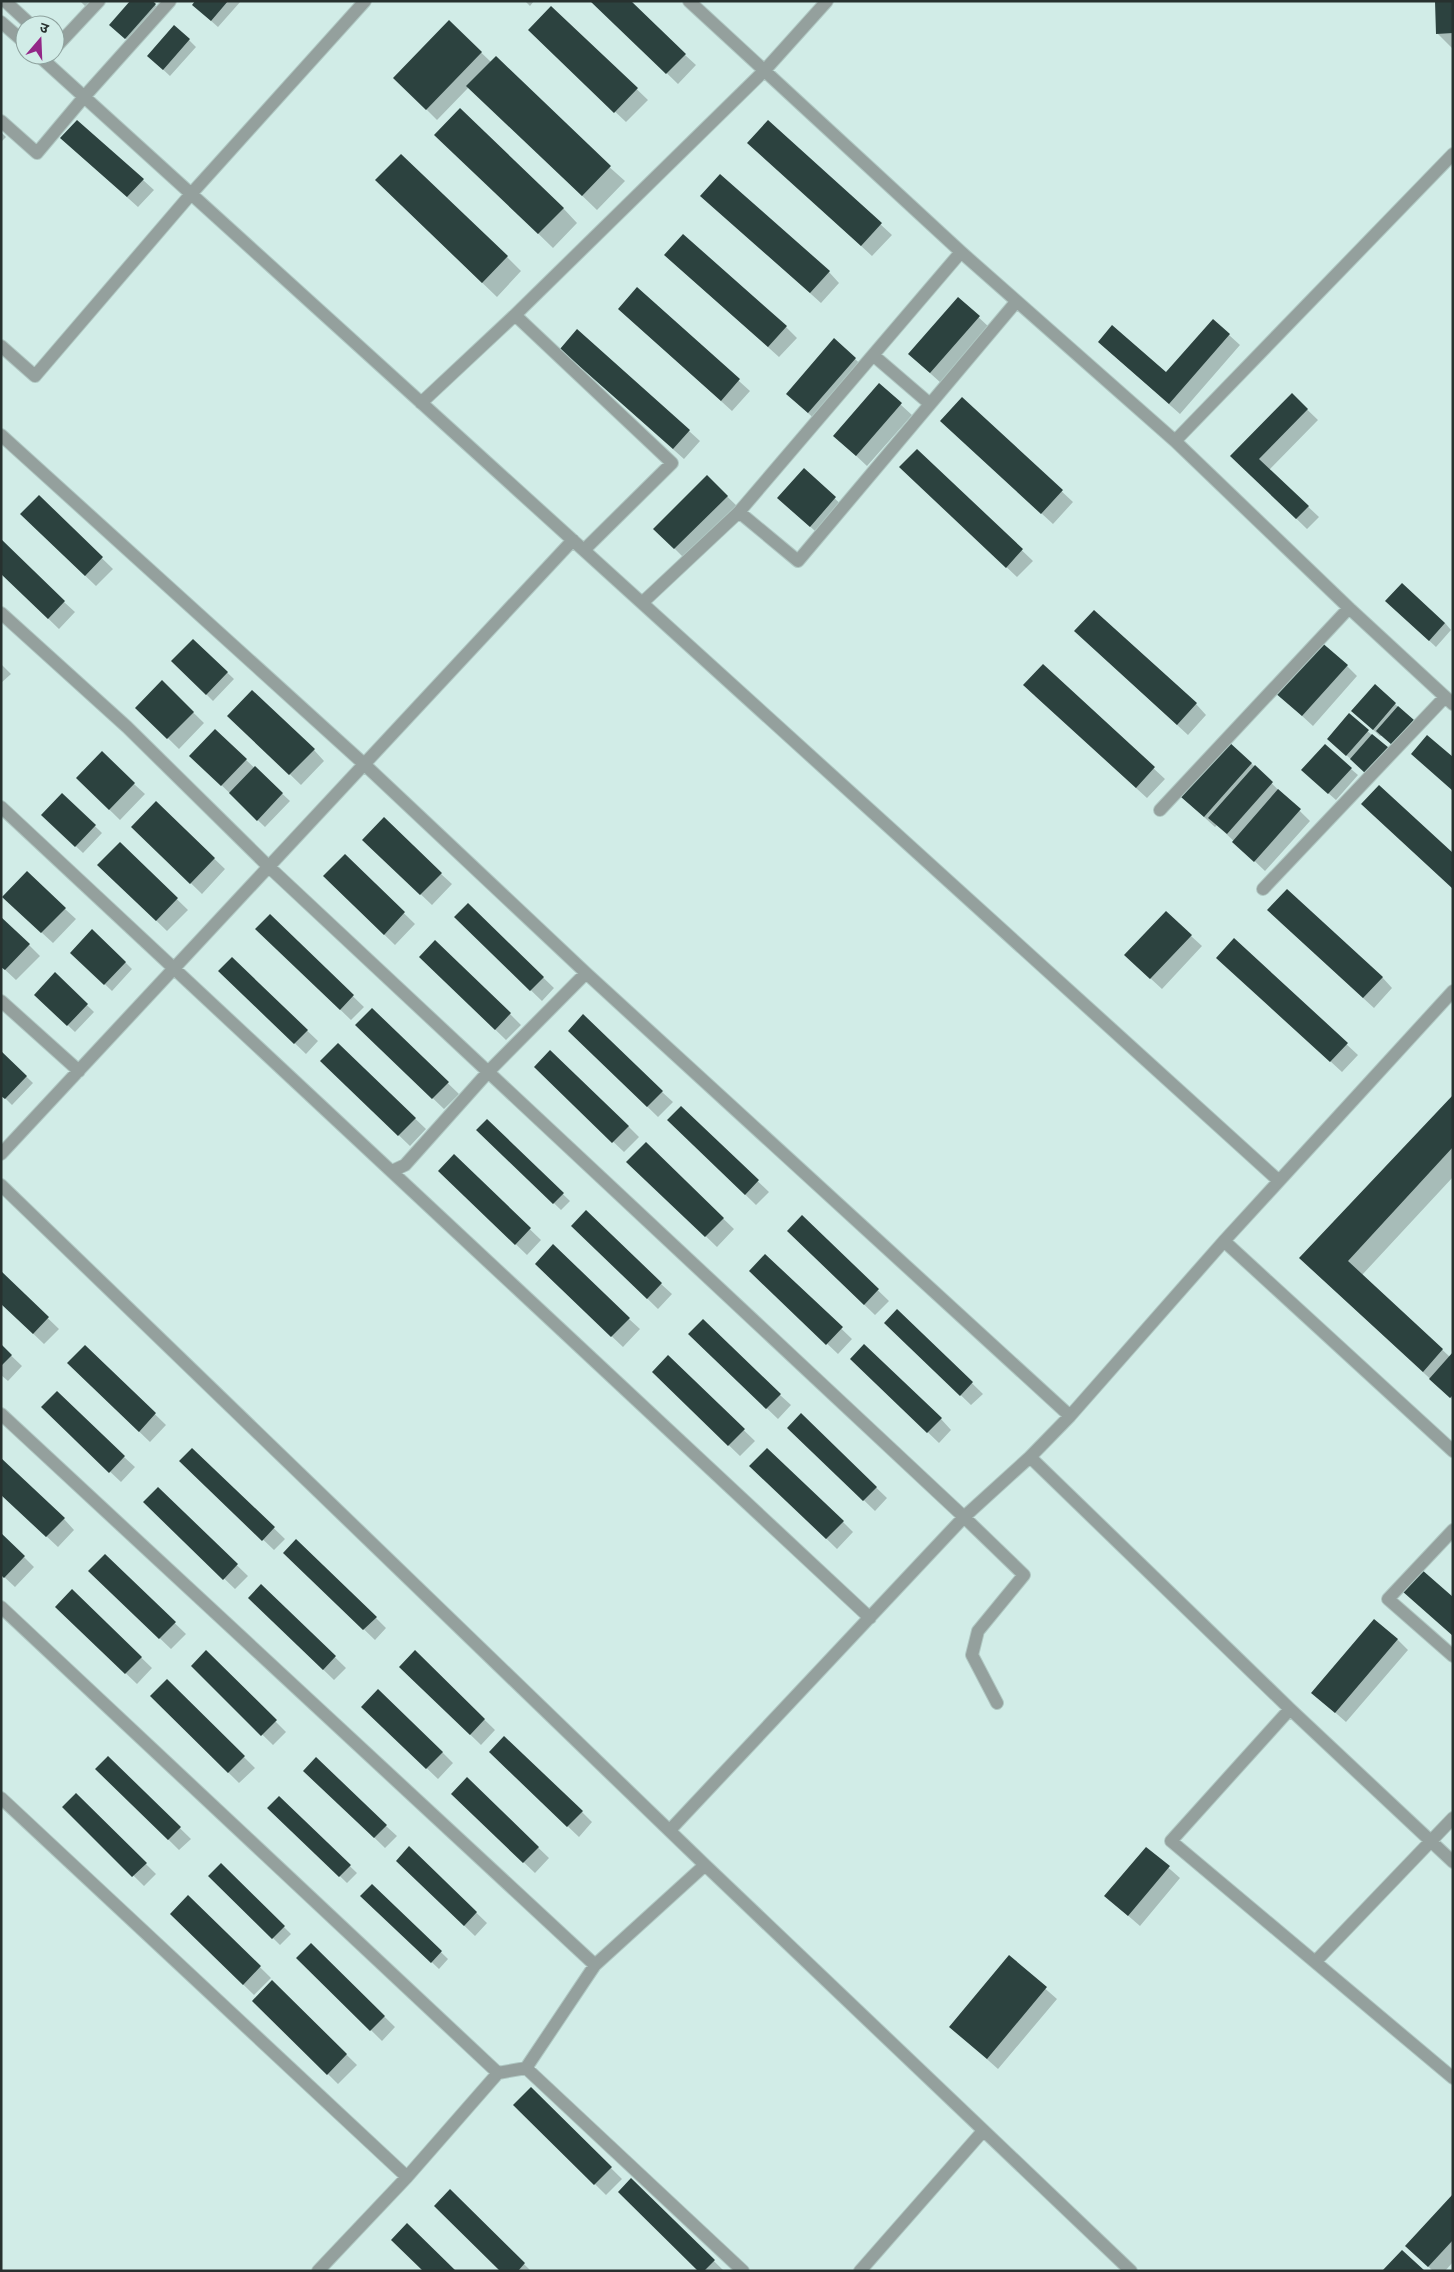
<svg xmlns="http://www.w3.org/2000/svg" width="1454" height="2272" font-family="Cabin,'Noto Sans Devanagari',sans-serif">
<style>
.shadow{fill:#0003}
.building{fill:#2c423f}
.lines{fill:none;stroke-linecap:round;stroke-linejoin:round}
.minor-casing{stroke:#afc7c2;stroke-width:14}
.minor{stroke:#94a09d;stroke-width:12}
</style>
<rect width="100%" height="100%" fill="#d1ece7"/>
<path class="shadow" d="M80,1H91L86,7Z
M151,1L162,12L133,45L118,32Z
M197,1H241L218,27L201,12Z
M525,1H534L530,6Z
M592,1L685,55L696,65L678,84Z
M1453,1V48H1452L1437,33Z
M551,7L648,100L626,122L540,41Z
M449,22L491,62L625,181L597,210L469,87L437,120L395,78Z
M189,40L196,47L170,76L156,63Z
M768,121L892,235L872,256L760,153Z
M1,132L6,137L1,142Z
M73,149L143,180L154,190L138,207Z
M451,149L563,208L577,223L553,248Z
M391,195L507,257L521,271L497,297Z
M713,206L829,272L839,283L821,303Z
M677,266L786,327L797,338L779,357Z
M637,289L750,391L732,411L619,309Z
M959,299L990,328L941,383L921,365Z
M1229,335L1240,345L1180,414L1110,352L1166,374Z
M834,340L866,369L819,423L798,404Z
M572,359L689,431L700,441L684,459Z
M879,385L912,415L867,466L835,436Z
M1292,395L1318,420L1269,470L1319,517L1307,529L1243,467Z
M962,399L1073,502L1053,524L953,432Z
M917,450L1033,561L1017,577L912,478Z
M804,470L846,509L822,537L790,509Z
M707,477L738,507L685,559L655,529Z
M39,497L113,569L96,586L32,525Z
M1,573L64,602L75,612L59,629Z
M1394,608L1445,623L1451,630L1436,647Z
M193,640L234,679L213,701L173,661Z
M1087,642L1196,704L1206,715L1188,735Z
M1,664L11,674L1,683Z
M1043,666L1165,779L1147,798L1035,696Z
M1347,666L1357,676L1313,726L1276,692Z
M162,682L204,723L179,749L137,708Z
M1375,686L1395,704L1420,728L1380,736L1360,718Z
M1349,715L1388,749L1354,762L1335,745Z
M240,726L314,750L324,761L301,785Z
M215,731L290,801L265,827L191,756Z
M1251,763L1310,821L1265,871L1217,825L1215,827L1182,797Z
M1351,769L1358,775L1336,800L1310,777Z
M77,778L134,784L145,794L120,820Z
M62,794L102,833L83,853L43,815Z
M156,803L225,869L202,894L133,827Z
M120,844L188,910L167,931L110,876Z
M374,850L441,874L452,884L432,905Z
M345,856L415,924L395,945L335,887Z
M468,905L554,988L542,1001L466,928Z
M15,908L65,909L76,919L53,943Z
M270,916L364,1007L351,1020L268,940Z
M1279,921L1382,977L1392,988L1374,1008Z
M1191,936L1202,946L1162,989L1137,966Z
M1234,940L1358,1055L1342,1072L1229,968Z
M29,945L40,956L16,980L1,966Z
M72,953L125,962L132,969L112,991Z
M232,959L318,1041L306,1054L231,982Z
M431,967L510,1014L521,1025L506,1040Z
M55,974L94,1012L75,1032L42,1001Z
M372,1010L459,1094L444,1109L368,1036Z
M580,1041L662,1092L673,1102L658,1117Z
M338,1045L426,1129L410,1146L333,1072Z
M1,1052L33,1083L12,1105L1,1094Z
M546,1078L628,1126L639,1137L624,1152Z
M1453,1097V1177L1362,1275L1450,1357L1453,1354V1400L1315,1272Z
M681,1108L769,1192L756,1205L680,1131Z
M487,1121L570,1201L561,1210L478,1130Z
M646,1144L734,1229L717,1247L639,1172Z
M454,1156L541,1240L527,1255L450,1181Z
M802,1217L889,1301L875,1315L799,1242Z
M583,1236L661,1284L672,1294L658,1309Z
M765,1255L852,1339L838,1354L761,1281Z
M1,1273L59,1329L44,1344L1,1303Z
M547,1275L629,1319L640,1329L623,1347Z
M898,1311L983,1394L971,1405L897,1334Z
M700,1345L780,1395L791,1405L778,1419Z
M1,1346L22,1366L8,1381L1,1375Z
M85,1346L166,1425L150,1442L79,1374Z
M668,1357L755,1441L740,1456L664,1383Z
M862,1369L941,1419L951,1430L939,1443Z
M801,1415L887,1498L875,1511L800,1438Z
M53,1418L124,1457L135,1467L121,1482Z
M192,1449L285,1539L274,1550L192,1472Z
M762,1476L843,1522L853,1532L837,1549Z
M158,1489L248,1576L235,1589L156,1513Z
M1,1494L64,1519L74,1530L58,1547Z
M285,1553L376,1618L386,1628L375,1640Z
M105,1556L186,1634L171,1649L101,1582Z
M24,1557L34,1567L15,1587L1,1574Z
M261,1585L346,1668L334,1680L260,1608Z
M72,1591L152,1668L137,1684L67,1617Z
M1397,1639L1408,1650L1346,1722L1313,1693Z
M206,1652L286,1732L273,1745L192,1666Z
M415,1652L495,1730L481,1745L411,1677Z
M167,1681L255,1768L239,1783L151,1696Z
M373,1717L442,1752L453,1763L438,1779Z
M108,1758L191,1839L179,1850L97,1769Z
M501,1763L582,1812L592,1822L579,1837Z
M467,1779L549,1858L535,1873L463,1804Z
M316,1781L386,1826L397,1836L385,1848Z
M76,1795L156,1874L144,1886L64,1807Z
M279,1798L357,1873L347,1883L269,1808Z
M409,1848L487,1923L475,1936L397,1861Z
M1146,1848L1180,1878L1140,1926L1117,1906Z
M221,1865L291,1934L280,1945L210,1876Z
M372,1885L448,1959L439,1969L362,1896Z
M188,1896L271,1978L254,1995L171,1914Z
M311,1945L395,2027L382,2041L298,1958Z
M1009,1957L1057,1999L998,2069L962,2037Z
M272,1982L357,2065L338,2084L253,2000Z
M531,2089L622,2179L606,2195L515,2105Z
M631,2180L724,2271H699Z
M450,2191L531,2271H502Z
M1453,2196V2262L1445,2271H1433L1417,2256Z"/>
<path class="building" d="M130,1H153L156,4L125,39L109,25Z
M195,1H228L211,21L192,5Z
M590,1H631L686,54L666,74Z
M1435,1H1453V33L1436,34Z
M551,6L638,88L614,113L528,30Z
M449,20L482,52L426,110L393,78Z
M174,25L190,39L163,70L147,56Z
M496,56L611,166L582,196L466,86Z
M460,108L564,208L538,234L434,135Z
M77,120L144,179L127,197L60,138Z
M768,120L882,223L861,246L747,143Z
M401,154L508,256L482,283L375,180Z
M720,174L830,271L810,293L700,196Z
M683,234L787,326L768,347L664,255Z
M637,287L740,379L721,401L618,309Z
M958,297L980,316L930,373L908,354Z
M1213,319L1230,334L1169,404L1098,342L1112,325L1166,372Z
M577,329L690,430L673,449L560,349Z
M834,338L856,358L808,413L786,394Z
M879,383L902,403L856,456L833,436Z
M1292,393L1308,409L1259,459L1309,506L1296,519L1230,456Z
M962,397L1063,490L1041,514L940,421Z
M917,449L1023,549L1006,568L899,467Z
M804,468L836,497L810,527L777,498Z
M707,475L728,496L674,549L653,529Z
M39,495L103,557L85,576L20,514Z
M1,539L65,601L48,619L1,574Z
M1402,583L1445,623L1429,641L1385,601Z
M1094,610L1197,703L1177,725L1074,631Z
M193,639L228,672L206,695L171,661Z
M1320,641L1348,665L1302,716L1274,692Z
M1043,664L1155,767L1136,788L1023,685Z
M162,680L194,712L167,739L135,708Z
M1375,684L1396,703L1373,730L1351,711Z
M252,690L315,749L289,775L227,716Z
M1398,706L1414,720L1392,745L1376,731Z
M1349,713L1369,730L1346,756L1327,739Z
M215,729L247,759L221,786L189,756Z
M1372,734L1389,748L1366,774L1350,759Z
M1427,735L1453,757V791L1411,754Z
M1229,742L1252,763L1204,817L1181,797Z
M1325,744L1352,768L1328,794L1301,770Z
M102,751L135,783L109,810L76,778Z
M1255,765L1273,782L1227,834L1208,818Z
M255,766L283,793L257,821L229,793Z
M1379,785L1453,853V889L1361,804Z
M1278,789L1301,809L1254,862L1232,842Z
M62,793L96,825L75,847L41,815Z
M156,801L215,858L190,884L131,827Z
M384,817L442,873L420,895L362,840Z
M120,842L178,898L156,921L97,865Z
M345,854L405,912L384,935L323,876Z
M27,871L66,908L41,933L2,897Z
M1287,889L1383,977L1363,998L1267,910Z
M468,903L544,977L530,991L454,917Z
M1166,911L1192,935L1150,979L1124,955Z
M270,914L354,995L340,1010L255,929Z
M1,917L30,944L5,970L1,967Z
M92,929L126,962L104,985L70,953Z
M1234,938L1348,1043L1330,1062L1216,958Z
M435,940L511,1013L495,1030L419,957Z
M232,957L308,1030L294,1044L218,971Z
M55,972L88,1004L67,1026L34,995Z
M372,1008L449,1082L432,1099L355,1025Z
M583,1014L663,1091L647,1107L568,1031Z
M338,1043L416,1118L398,1136L320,1061Z
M550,1050L629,1126L612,1143L534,1067Z
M1,1051L27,1076L5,1099L1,1096Z
M1453,1095V1147L1348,1261L1443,1349L1423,1372L1299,1258Z
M681,1106L759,1180L745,1195L667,1120Z
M487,1119L564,1193L553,1204L476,1130Z
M646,1142L724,1218L705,1237L626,1162Z
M454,1154L531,1228L515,1245L438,1171Z
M586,1210L662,1283L647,1299L571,1226Z
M802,1215L879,1289L864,1305L787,1231Z
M553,1244L630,1318L611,1337L535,1264Z
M765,1254L843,1327L826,1345L749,1271Z
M1,1271L49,1317L33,1334L1,1304Z
M897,1309L973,1382L960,1396L884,1323Z
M703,1319L781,1394L766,1409L688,1334Z
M1,1344L12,1355L1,1366Z
M864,1344L942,1418L927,1433L850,1359Z
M85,1345L156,1413L139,1432L67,1363Z
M1453,1352V1395L1450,1398L1429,1379Z
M668,1355L745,1429L728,1446L652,1372Z
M57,1391L125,1456L109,1473L41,1407Z
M801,1413L877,1487L863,1501L787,1428Z
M192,1448L275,1527L262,1541L179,1461Z
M767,1448L844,1521L826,1539L749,1466Z
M1,1458L65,1518L46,1537L1,1495Z
M158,1487L238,1564L223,1580L143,1502Z
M1,1533L25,1556L4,1578L1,1575Z
M296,1539L377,1617L363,1630L283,1553Z
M105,1554L176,1622L159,1639L88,1571Z
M1421,1569L1453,1597V1636L1402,1591Z
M261,1584L336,1656L323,1670L248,1598Z
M72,1589L142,1657L125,1674L55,1607Z
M1374,1619L1398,1639L1335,1713L1311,1693Z
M206,1650L277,1720L261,1736L191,1666Z
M415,1650L485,1719L470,1735L399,1667Z
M167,1679L245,1756L228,1773L150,1696Z
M378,1689L443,1752L426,1769L361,1707Z
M504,1736L583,1811L567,1827L489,1752Z
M108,1756L181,1827L168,1840L95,1769Z
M316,1757L387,1825L374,1838L303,1771Z
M467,1777L539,1847L523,1863L451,1794Z
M76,1793L147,1863L132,1877L62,1807Z
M279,1796L351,1865L339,1877L267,1808Z
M409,1846L477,1912L464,1926L396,1861Z
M1146,1847L1170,1866L1128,1916L1104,1896Z
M221,1863L285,1926L272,1939L208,1876Z
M372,1884L442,1951L431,1963L360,1896Z
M188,1895L261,1966L243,1985L170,1914Z
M311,1943L385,2016L370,2031L296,1958Z
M1009,1955L1047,1987L987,2059L949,2027Z
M272,1980L347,2054L327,2075L252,2001Z
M531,2087L612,2167L594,2185L513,2105Z
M631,2178L715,2260L704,2271H698L618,2192Z
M450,2189L525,2263L518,2271H500L434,2206Z
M1453,2194V2240L1428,2267L1405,2246Z
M407,2223L456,2271H423L391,2240Z
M1402,2250L1425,2271H1382Z"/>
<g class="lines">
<defs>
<path id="minor" d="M5,1L31,25
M689,1L961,252L1175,441L1349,608L1453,704
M1,22L25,43
M55,48L99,1
M38,55L1279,1181
M1,121L37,153L84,97L170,1
M515,315L672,463L584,550
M1,346L35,376L191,194L365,1
M873,355L930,404
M421,403L515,315L765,70L827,1
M1,435L364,764L586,973L1070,1416
M1175,441L1453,154
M739,512L798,561L1016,302
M642,603L739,512L961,252
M1,613L127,727L269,867L964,1517L1024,1575L978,1631L972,1655L997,1703
M1,807L870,1618
M1160,810L1349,608
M1263,889L1445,697
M1,1001L79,1071
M1,1154L573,540
M392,1171L405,1165L489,1071L586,973
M1,1185L705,1865L1131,2271
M1224,1241L1453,1451
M1,1414L595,1965
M1030,1457L1290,1709L1453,1862
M1453,1530L1388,1599L1453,1656
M1,1607L498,2073
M1290,1709L1171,1841L1453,2078
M1,1798L407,2177
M670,1830L964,1517L1030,1457L1070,1416L1224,1241L1453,991
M1315,1962L1453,1818
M526,2068L743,2271
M318,2271L407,2177L498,2073L526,2068L595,1965L705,1865
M860,2271L983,2131"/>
</defs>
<use href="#minor" class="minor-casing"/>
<use href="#minor" class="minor"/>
</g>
<rect width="1454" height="2272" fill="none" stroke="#27312f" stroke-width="5"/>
<g transform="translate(40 40) rotate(19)"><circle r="24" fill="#d1ece7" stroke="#8da19d"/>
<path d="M0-4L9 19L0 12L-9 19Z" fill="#932687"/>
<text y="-8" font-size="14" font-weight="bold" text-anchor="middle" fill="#27312f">उ</text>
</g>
</svg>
